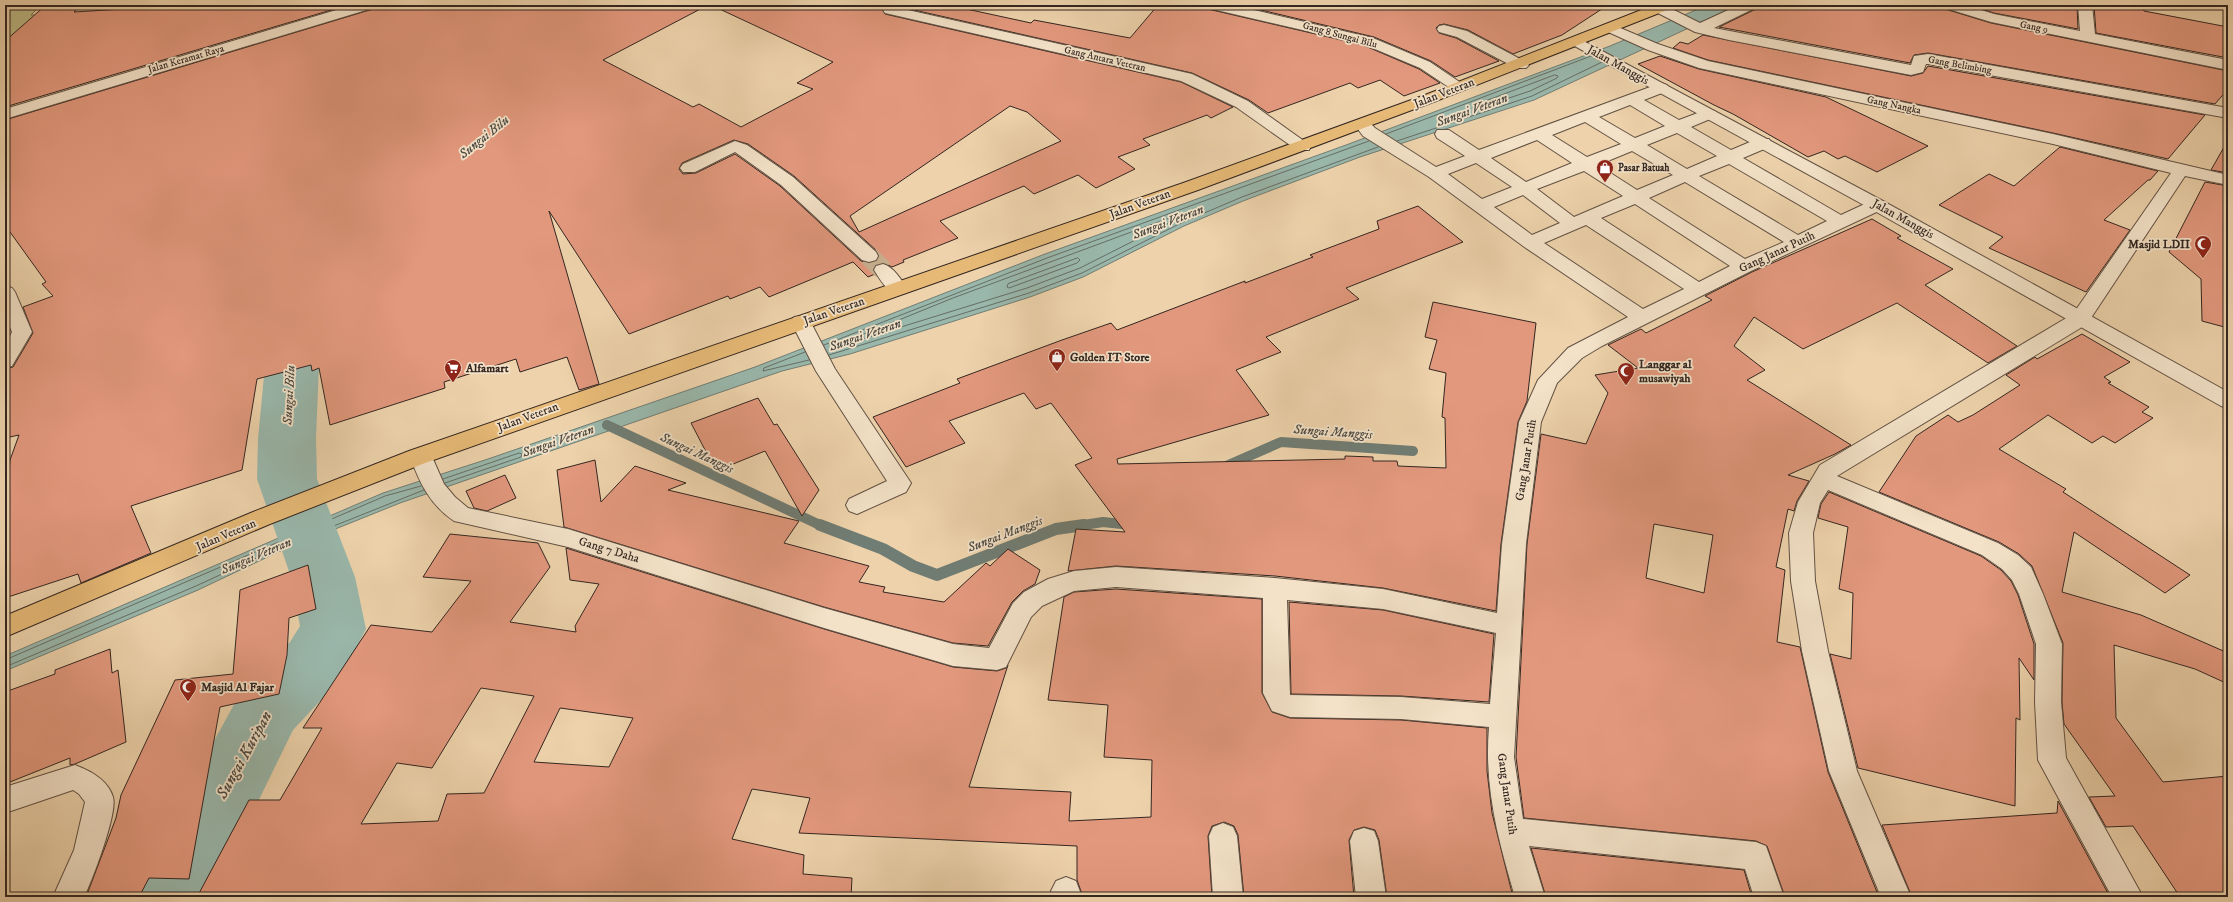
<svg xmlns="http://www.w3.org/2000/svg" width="2233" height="902" font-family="'IM FELL DW Pica',serif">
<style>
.green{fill:#beba85;stroke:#787053}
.water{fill:#99b7ab;stroke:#707d74}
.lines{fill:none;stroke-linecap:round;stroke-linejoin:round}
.shore{stroke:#666e66;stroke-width:1}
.stream-far1{stroke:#707d74;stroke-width:10}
.stream{stroke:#707d74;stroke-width:12}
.river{fill:#99b7ab;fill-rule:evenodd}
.building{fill:#e2987d;stroke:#332621;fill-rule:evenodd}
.minor-tunnel{stroke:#c8b08f;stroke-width:20;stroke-dasharray:20 10;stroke-linecap:butt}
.minor-casing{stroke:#625144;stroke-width:2}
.tertiary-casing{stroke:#625144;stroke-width:2}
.primary-casing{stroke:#332621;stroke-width:2}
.minor{fill:#f3e2c8;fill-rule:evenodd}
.tertiary{fill:#f3e2c8;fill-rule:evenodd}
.primary{fill:#e6b976;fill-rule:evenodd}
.labels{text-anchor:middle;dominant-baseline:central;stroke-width:3.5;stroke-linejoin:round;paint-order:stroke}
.far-street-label{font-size:10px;fill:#332621;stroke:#f3e2c8}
.far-poi-label{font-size:10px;font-weight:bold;fill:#332621;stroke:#f3e2c8;text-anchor:start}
.street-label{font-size:12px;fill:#332621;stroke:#f3e2c8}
.poi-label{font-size:12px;font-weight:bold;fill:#332621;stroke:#f3e2c8;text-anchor:start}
.water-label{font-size:13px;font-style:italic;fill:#4c4a44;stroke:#f3e2c8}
.near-water-label{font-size:16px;font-style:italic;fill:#4c4a44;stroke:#f3e2c8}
</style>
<rect width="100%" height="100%" fill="#edd2ab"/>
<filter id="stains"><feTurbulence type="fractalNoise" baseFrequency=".005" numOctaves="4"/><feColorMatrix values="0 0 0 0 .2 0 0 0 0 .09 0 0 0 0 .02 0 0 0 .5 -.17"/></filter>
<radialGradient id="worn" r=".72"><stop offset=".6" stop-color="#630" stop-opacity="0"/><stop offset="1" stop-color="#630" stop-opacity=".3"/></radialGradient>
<path class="green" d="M5,5H41L31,15H48L5,76Z"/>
<path class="water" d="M1708,5H1738L1534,100L1360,157L1243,201L1184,226L1083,277L1030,297L850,354L782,371L400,503L278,552L198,590L5,671V656L383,493L488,459L755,367L1045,254L1346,145L1610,46Z"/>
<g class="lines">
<path class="shore" d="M1555,75L1558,76L1557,78L1530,91L1479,108L1476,107L1478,104Z
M1386,134L1591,56
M1397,141L1532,96L1602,62
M1170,218L1172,219L1171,222L1080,268L1027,288L846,344L847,341L953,298Z
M1078,258L1080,260L1077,263L1009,288L1007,287L1008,284Z
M824,345L1047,258L1369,141
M805,352L764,368L763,371L809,360
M829,355L1029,293L1082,273L1183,222L1242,197L1378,147
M443,479L519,453L522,454L521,457L445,483
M5,660L385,496L421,486
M5,667L196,586L276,549L424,490"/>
<path class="stream-far1" d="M607,425L822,526
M1226,466L1281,442L1413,451
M1077,526L1103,522L1131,525"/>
<path class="stream" d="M820,525L883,549L913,566L937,575L1056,529L1084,525"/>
<path class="river" d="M104,5H161L155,13L130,18L110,13Z
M285,274L303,279L310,290L319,366L316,439L317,479L355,577L366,629L338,682L293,730L247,824L208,897H130L155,843L195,776L243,688L290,642L300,626L291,577L257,479L258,439L265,366L260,290L267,279Z"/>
</g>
<path class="building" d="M46,5H82L74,12L189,5H348L5,107V41Z
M376,5H708L603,60L693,107L699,104L741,127L813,89L797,83L833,62L711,5H887L882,9L885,14L1181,82L1233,107L1211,118L1207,115L1143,139L1150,145L1118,157L1135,169L1096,188L1078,175L1034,194L1024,186L940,221L958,238L903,260L904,262L892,267L884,263L876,265L873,269L875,274L868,277L853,262L769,297L760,287L730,299L728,296L629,334L549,211L599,384L579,390L567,357L520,372L516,359L444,382L445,388L330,425L319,368L312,371L311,365L257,379L242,470L131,506L151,553L81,583L78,574L5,598V517L10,460L19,435L5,438V369L13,367L33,333L23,307L53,296L42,284L46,282L5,225V120L373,9ZM1010,106L1027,112L1061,141L859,232L850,216ZM734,140L748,144L794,176L877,251L879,255L877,261L869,263L861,261L780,186L735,154L696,173L683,174L679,169L682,163Z
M892,5H948L1031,23L1034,20L1130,38L1158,5H1204L1212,10L1363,45L1419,69L1440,83L1404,96L1380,80L1358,88L1350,83L1268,113L1249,100L1192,73Z
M1240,5H1608L1562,35L1513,54L1468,30L1444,24L1439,25L1436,28L1439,33L1456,38L1499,61L1455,77L1431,61L1374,37Z
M1758,5H1942L1945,9L1991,23L2228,71V89L2215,104L1928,53L1914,55L1910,63L1719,27L1756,9Z
M1970,5H2077L2078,29L1994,13Z
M2094,5H2142L2144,11L2228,27V58L2096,33Z
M1703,35L1911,76L1923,73L1928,66L2205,115L2168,159L2053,133L1708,60L1673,48L1680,42L1688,44Z
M1660,56L1699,69L1826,97L1928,146L1877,172L1845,156L1838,159L1824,151L1808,157L1733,114L1714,105L1638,64Z
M2228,140V173L2211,170Z
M2060,147L2158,171L2150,180H2148L2104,220L2130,230L2086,292L1989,248L2003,237L1939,205L1989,174L2014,186Z
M2205,182L2228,186V328L2202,321L2201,279L2169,252Z
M1418,206L1463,242L1346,288L1359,299L1266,337L1281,352L1236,370L1269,415L1117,459L1118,464L1345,459V456L1373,457V461H1397L1398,466L1446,468L1445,418L1442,417L1446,373L1429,369L1437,340L1425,337L1433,302L1536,323L1527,401L1518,422L1501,544L1496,611L1383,588L1275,576L1116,566L1068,571L1076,529L1125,532L1075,465L1092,458L1051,403L1036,409L1024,393L949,421L965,443L906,467L873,417L960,383L957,379L1062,340L1111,323L1117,330L1245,281V283L1313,257L1310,255L1379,229L1377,221Z
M1872,219L1901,236L1897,238L1953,269L1925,285L2017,346L1988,363L1897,303L1803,349L1754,317L1734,346L1765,370L1747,380L1851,445L1835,454L1788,475L1809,481L1797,501L1794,511L1788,509L1776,567L1785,570L1777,642L1800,647L1828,772L1879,897H1785L1767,846L1756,841L1524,818L1516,757L1527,544L1541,434L1586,444L1608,393L1595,375L1638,368L1608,345L1641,329L1646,333L1712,300L1705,296L1752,272ZM1654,524L1713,535L1704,593L1646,578Z
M2082,334L2130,362L2104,377L2111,382L2108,383L2149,407L2142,412L2153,418L2115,443L2103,436L2092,443L2048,415L1999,449L2066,489L2063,492L2190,575L2165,593L2074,532L2062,592L2141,615L2228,653V684L2195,669L2114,645L2116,718L2163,782L2228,776V897H2180L2133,826L2106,827L2089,797L2115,796L2064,724L2062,702L2063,643L2032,566L2019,554L1999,542L1879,492L1916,436L1948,415L1958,422L1973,415L2020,385L2006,375L2035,357L2037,359Z
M758,398L774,425L777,424L819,490L802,516L765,451L716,471L691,423Z
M595,460L601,502L635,466L686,483L668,490L799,521L784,543L869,566L859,582L885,587L883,592L944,602L986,563L990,566L1008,549L1040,570L1035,584L1023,591L1012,602L988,646L953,643L824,607L564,527L557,470Z
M505,475L516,498L487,511L474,508L466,491Z
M1829,492L1981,556L2001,570L2011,581L2018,595L2034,644V680L2019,658L2020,720L2016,718L2015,806L1858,768L1830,654L1851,659L1853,593L1839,589L1848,527L1818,518L1821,504Z
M450,534L538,543L550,567L510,622L576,632L575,626L599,584L570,580L566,548L824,629L953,667L997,671L1006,668L1008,665L969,787L1071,792L1069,821L1151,817L1152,760L1104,757L1108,705L1048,700L1064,597L1074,592L1116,589L1262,599V693L1272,712L1290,718L1401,720L1487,728V771L1492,813L1513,897H1387L1379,840L1375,830L1364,827L1354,830L1349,840L1354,897H1244L1238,835L1234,826L1224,822L1212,826L1208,836L1212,897H1083L1077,880V846L799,833L810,798L752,789L732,839L804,855L803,874L852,878L851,897H636L615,892L613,897H197L249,800H280L322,728H303L371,625L432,632L471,581L423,577ZM481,688L534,696L484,793L447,794L438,821L361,824L397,763L432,768ZM560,708L633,718L609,767L534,762Z
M308,565L316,609L289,618L287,655L279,694L220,707L189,879L149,878L139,897H86L116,818L121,795L175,680L233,674L240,590Z
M1289,602L1383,610L1494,634L1489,702L1401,696L1291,694Z
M110,649L112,673L118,670L126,742L75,764L70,765V758L5,784V692L55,674V670Z
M2058,801L2110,897H1912L1882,825L2057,813Z
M1531,848L1744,870L1752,897H1546Z"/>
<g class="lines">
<path class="minor-tunnel" d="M869,256L883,270"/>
<defs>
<path id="minor" d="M353,5H375L373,8L5,119V109Z
M1205,5H1233L1373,38L1430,62L1467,87L1465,90H1453L1420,68L1363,44L1212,9Z
M1646,5H1664L1700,23L1739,5H1757L1755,8L1714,28L1911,65L1914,56L1928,54L2228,108V118L1928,64H1926L1923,72L1911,75L1729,40L1695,32L1648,8Z
M1943,5H1965L1994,14L2080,31L2078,5H2092L2095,34L2228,60V70L1991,22L1945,8Z
M890,6L1192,74L1248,101L1311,146L1309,150H1297L1236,107L1181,81L885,13L883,10L885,7Z
M1611,24L1658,44L1708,61L2053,134L2228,175V185L2185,176L2087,324L1837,476L1998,543L2018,555L2031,567L2043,594L2062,644L2061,702L2066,758L2143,897H2112L2038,760L2035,702L2036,644L2019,594L2012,580L2002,569L1982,555L1828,490L1820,503L1813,533L1815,581L1828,651L1857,771L1911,897H1881L1829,771L1802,651L1791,581L1789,533L1798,502L1820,465L2073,314L2171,173L2053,144L1699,68L1648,50L1606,31L1604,28L1606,25Z
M1444,25L1467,31L1526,62L1529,65L1526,68H1516L1457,37L1439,32L1437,29L1439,26Z
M1661,83L1667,85L1669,88L1667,91L1644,100L1679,120L1703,111H1715L1717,114L1715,117L1691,127L1731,150L1757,139H1769L1771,143L1769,147L1743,158L1841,215L1871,201H1883L1886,205L1883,209L1751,271L1602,346L1582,358L1557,383L1541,422L1526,544L1514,757L1523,819L1756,842L1766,846L1784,897H1754L1745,869L1529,846L1545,897H1515C1498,839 1484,788 1489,727L1401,719L1290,717L1272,711L1263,693V598L1116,587L1074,591L1042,606L1031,617L1006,667L997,670L953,666L824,628L568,547L454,521C430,505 419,482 410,456L413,450L421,448L429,450L444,484L455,497L468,508L568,529L824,608L953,644L989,648L1013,603L1024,592L1048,579L1074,571L1116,567L1275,578L1383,589L1497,613L1502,544L1519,422L1538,380L1568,348L1628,317L1523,246L1429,177L1363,136L1354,124L1356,121C1366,118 1369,122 1375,128L1436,167L1465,156L1437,138L1435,134L1437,130H1449L1479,150ZM1630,105L1665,126L1635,138L1599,117ZM1585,122L1621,144L1587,157L1552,135ZM1677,133L1717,156L1687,169L1647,145ZM1537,140L1572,163L1526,182L1491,158ZM1632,151L1673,175L1637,190L1598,165ZM1476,163L1512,187L1482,199L1448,174ZM1729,164L1827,221L1798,235L1699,176ZM1584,171L1623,196L1574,217L1537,189ZM1685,182L1784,242L1745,259L1649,198ZM1523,195L1560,223L1532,235L1494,207ZM1635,204L1730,266L1699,282L1601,218ZM1586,225L1684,289L1643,309L1544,243ZM1287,600L1383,609L1496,633L1490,704L1401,697L1290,695Z
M735,141L747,145L793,177L876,252L878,256L876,260L869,262L862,260L781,185L735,152L695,172H683L680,168L683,164Z
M883,264C894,267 901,280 908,289L905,293C889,297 882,282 874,270L876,266Z
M5,286L12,288L15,292L32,332L12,366L5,368V346L12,332L5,315Z
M801,316L808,317L835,369L911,483L906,492L857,514L849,511L846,505L849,499L887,481L816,371L791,322L794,317Z
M75,765C91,771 108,780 113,797C118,813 92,881 84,897H53L74,850L85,802L79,794L73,790L5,813V787Z
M1223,823L1233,827L1237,836L1243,897H1213L1209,836L1213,827Z
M1364,828L1374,831L1378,841L1386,897H1356L1350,841L1354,831Z
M1066,877L1076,881L1082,897H1052L1051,891L1056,881Z"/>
<path id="tertiary" d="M1576,37L1883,201L2228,392V408L2221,406L1871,209L1571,44L1569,41L1571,38Z"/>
<path id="primary" d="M1654,5H1674L1672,8L1436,101L1198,190L425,463L270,524L5,637V616L253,512L409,451L1186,182L1425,95Z"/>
</defs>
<use href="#minor" class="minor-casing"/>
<use href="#tertiary" class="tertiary-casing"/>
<use href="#primary" class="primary-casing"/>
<use href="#minor" class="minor"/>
<use href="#tertiary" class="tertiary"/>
<use href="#primary" class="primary"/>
</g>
<defs>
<symbol id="shop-pin" viewBox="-11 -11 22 30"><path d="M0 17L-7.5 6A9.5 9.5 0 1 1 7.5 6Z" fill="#8f2418" stroke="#f3e2c8"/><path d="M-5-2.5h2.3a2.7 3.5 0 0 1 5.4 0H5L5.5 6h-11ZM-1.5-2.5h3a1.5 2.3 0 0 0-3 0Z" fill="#fff"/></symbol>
<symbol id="mosque-pin" viewBox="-11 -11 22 30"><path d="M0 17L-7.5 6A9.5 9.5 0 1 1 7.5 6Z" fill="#8f2418" stroke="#f3e2c8"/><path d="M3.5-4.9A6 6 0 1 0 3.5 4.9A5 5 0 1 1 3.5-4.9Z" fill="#fff"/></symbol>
<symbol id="supermarket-pin" viewBox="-11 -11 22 30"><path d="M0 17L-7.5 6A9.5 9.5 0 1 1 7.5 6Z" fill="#8f2418" stroke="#f3e2c8"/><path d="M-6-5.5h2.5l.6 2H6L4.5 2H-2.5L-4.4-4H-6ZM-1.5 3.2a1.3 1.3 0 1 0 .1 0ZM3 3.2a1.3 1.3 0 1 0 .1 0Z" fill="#fff"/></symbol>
</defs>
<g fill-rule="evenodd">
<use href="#shop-pin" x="1595" y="158" width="20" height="27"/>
<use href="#mosque-pin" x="2193" y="234" width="20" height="27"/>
<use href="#shop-pin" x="1047" y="347" width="20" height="27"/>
<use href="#supermarket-pin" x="443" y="358" width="20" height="27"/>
<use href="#mosque-pin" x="1616" y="361" width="20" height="27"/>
<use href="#mosque-pin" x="178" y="677" width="20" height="27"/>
</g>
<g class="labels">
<g class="far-street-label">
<text transform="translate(2034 27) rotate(11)">Gang 9</text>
<text transform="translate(1340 35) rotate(15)">Gang 8 Sungai Bilu</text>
<text transform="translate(186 59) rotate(-16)">Jalan Keramat Raya</text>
<text transform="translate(1105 59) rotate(13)">Gang Antara Veteran</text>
<text transform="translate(1960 65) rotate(10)">Gang Belimbing</text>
<text transform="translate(1894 105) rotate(12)">Gang Nangka</text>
</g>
<g class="far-poi-label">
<text x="1618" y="168">Pasar Batuah</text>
</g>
<g class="street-label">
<text transform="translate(1618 65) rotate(29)">Jalan Manggis</text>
<text transform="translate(1444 93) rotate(-21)">Jalan Veteran</text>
<text transform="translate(1140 204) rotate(-20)">Jalan Veteran</text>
<text transform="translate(1903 219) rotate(29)">Jalan Manggis</text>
<text transform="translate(1777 252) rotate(-25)">Gang Janar Putih</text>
<text transform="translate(834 311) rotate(-19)">Jalan Veteran</text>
<text transform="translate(528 417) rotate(-20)">Jalan Veteran</text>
<text transform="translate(1526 460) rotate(-81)">Gang Janar Putih</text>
<text transform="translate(226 535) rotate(-23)">Jalan Veteran</text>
<text transform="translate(609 550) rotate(17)">Gang 7 Daha</text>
<text transform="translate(1507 794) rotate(82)">Gang Janar Putih</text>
</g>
<g class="poi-label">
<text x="2190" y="244" text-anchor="end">Masjid LDII</text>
<text x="1070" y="357">Golden IT Store</text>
<text x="1639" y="364">Langgar al<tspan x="1639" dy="14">musawiyah</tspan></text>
<text x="466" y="368">Alfamart</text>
<text x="201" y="687">Masjid Al Fajar</text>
</g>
<g class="water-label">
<text transform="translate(1472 110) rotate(-20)">Sungai Veteran</text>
<text transform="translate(484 137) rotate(-39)">Sungai Bilu</text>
<text transform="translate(1168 222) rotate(-21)">Sungai Veteran</text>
<text transform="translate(865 335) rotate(-19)">Sungai Veteran</text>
<text transform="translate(289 395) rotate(-87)">Sungai Bilu</text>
<text transform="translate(1333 432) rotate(4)">Sungai Manggis</text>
<text transform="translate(558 441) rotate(-19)">Sungai Veteran</text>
<text transform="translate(697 453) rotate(25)">Sungai Manggis</text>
<text transform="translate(1005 534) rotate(-21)">Sungai Manggis</text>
<text transform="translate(256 556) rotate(-23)">Sungai Veteran</text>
</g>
<g class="near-water-label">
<text transform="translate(244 755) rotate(-61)">Sungai Kuripan</text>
</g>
</g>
<rect width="2233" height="902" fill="none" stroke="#edd2ab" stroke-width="20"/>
<rect x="6" y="6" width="2221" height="890" fill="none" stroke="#332621" stroke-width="2"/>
<rect x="10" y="10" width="2213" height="882" fill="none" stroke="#332621"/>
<rect width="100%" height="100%" filter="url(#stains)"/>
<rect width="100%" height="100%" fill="url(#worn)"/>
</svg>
